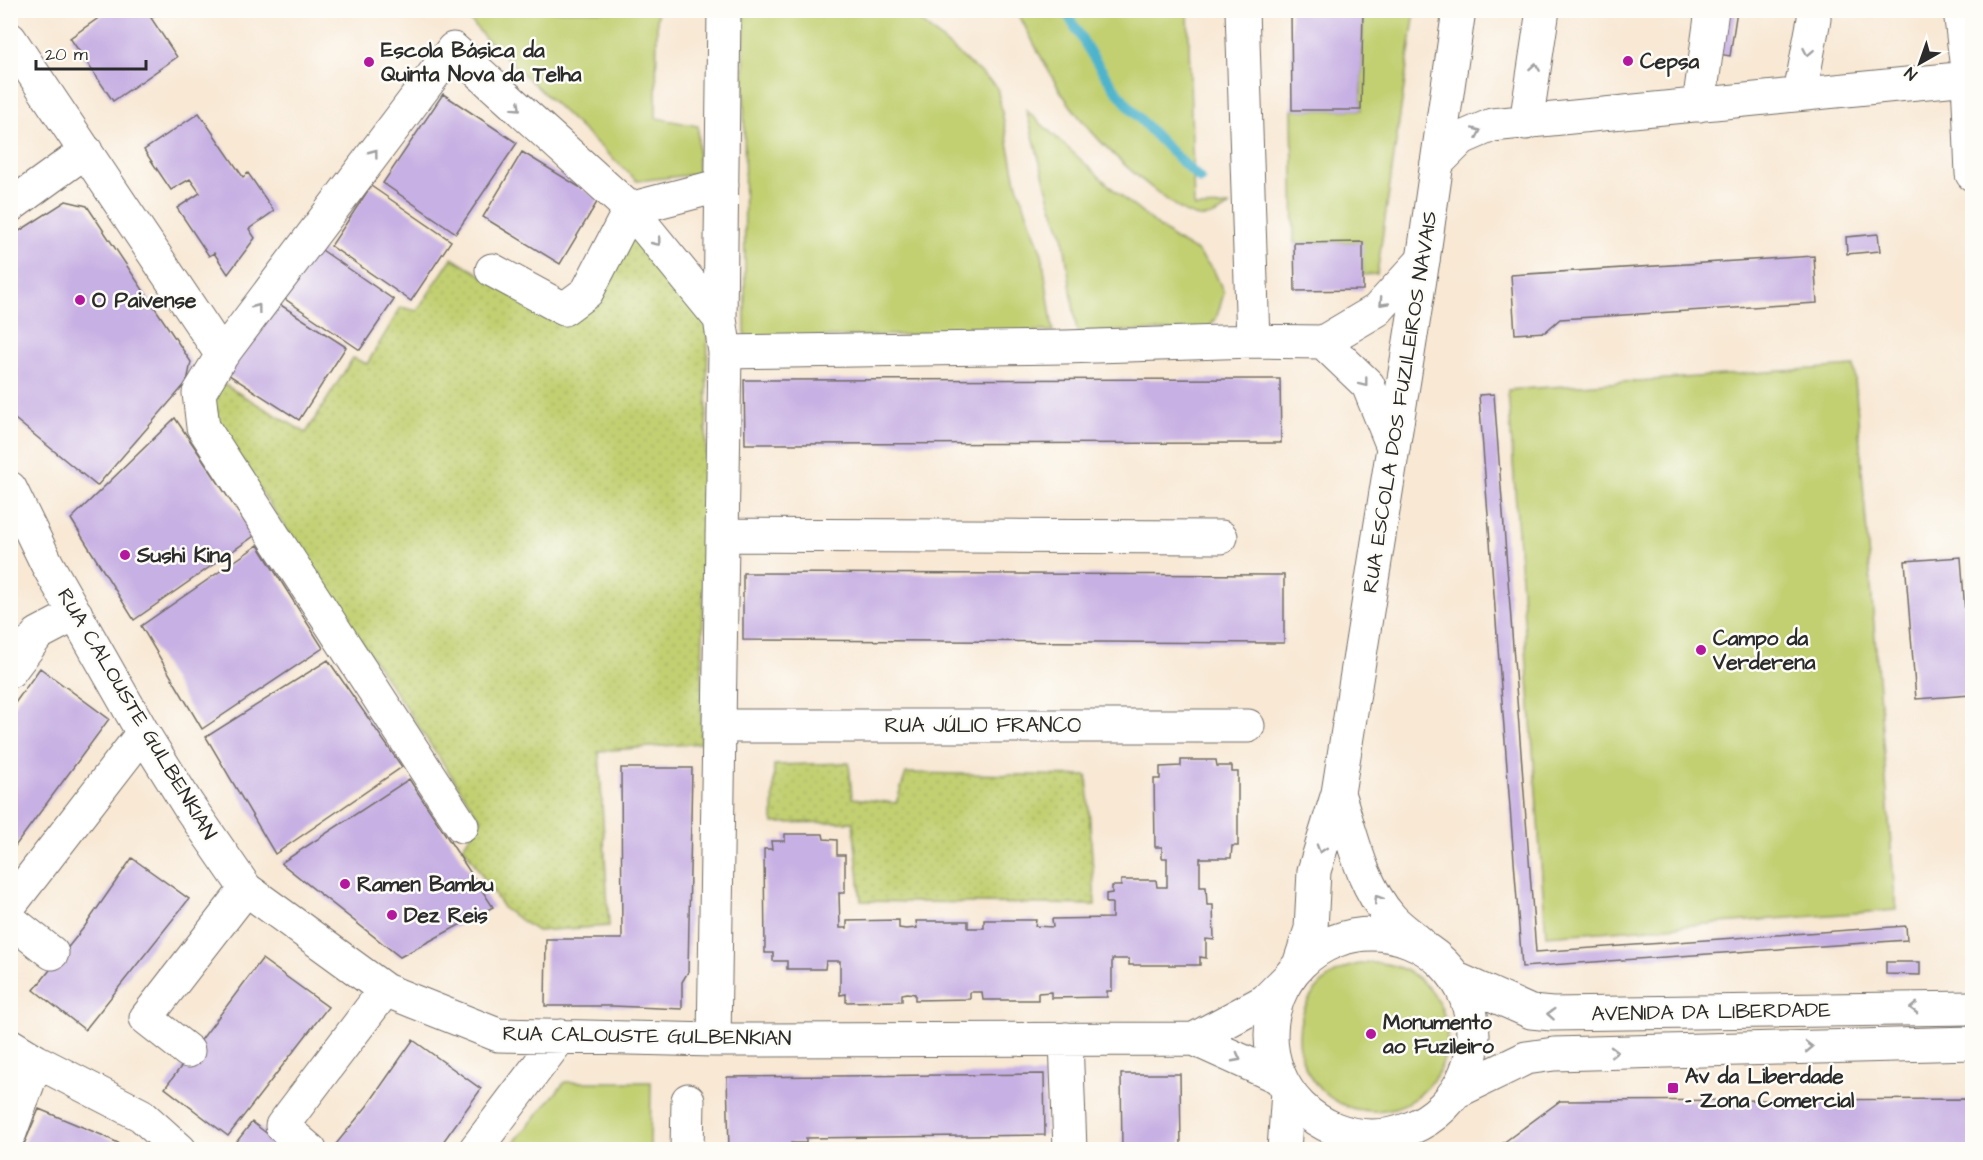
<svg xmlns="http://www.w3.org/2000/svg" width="1983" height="1160" font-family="'Architects Daughter',sans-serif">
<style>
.grass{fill:#c2d072;stroke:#767e4e;stroke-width:1.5}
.park{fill:url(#park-dots);stroke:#767e4e;stroke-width:1.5}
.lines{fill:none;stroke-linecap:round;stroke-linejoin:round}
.stream{stroke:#4eb4cc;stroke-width:10}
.building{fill:#c7b0e3}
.minor-casing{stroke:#736d66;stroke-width:35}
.major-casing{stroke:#736d66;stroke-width:35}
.minor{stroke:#fff;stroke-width:33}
.major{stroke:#fff;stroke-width:33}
.oneway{stroke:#a0a0a0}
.poi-dot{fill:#b5179e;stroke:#fdfcf7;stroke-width:2}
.labels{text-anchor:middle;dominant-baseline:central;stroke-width:5;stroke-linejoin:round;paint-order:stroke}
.poi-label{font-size:21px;font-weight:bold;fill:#2b2b2b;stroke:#fdfcf7;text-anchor:start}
.street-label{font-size:21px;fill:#2b2b2b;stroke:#fdfcf7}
</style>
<defs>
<pattern id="park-dots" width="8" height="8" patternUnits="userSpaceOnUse" patternTransform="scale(1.5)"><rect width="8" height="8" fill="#c2d072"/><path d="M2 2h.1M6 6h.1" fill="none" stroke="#a7b363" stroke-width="1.8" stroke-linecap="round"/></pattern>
</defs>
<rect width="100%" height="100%" fill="#fdfcf7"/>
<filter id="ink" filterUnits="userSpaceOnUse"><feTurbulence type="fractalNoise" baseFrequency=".0167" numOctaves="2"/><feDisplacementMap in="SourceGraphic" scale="12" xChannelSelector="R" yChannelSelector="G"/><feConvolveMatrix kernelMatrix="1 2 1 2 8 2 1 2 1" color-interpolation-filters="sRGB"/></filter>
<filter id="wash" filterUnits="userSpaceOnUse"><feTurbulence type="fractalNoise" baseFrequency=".008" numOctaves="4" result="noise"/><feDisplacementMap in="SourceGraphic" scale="24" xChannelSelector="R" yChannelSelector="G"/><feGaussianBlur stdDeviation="1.35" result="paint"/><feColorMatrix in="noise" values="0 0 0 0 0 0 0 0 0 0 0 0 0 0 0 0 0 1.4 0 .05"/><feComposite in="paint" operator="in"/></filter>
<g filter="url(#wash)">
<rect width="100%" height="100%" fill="#f8e8d4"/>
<path class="grass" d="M478,11H657L656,118L698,126V174L637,181L486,39L470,20Z
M744,11H908L997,87L1016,182L1042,254L1053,331L745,339Z
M1017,11H1188L1194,207L1230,206C1221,211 1211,219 1200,217C1184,215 1169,201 1157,192C1121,164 1086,130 1061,92C1045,66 1031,38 1017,11Z
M1363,11H1415L1377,274L1363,275L1362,242L1294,243L1292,110H1361Z
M1026,110L1123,198L1176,240L1197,251L1214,271L1224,293L1216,319L1206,330L1077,332L1063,235L1051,204Z
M1854,366L1896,910L1546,936L1508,390Z
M1299 1037a74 74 0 1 1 148 0a74 74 0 1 1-148 0Z
M565,1082H651L650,1149H509L510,1147Z"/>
<path class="park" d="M634,231L708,327L701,743L599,751L609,926L537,931L504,909L463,846L481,820L220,430L212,391L220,382L306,433L353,358L367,364L401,307L417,311L452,258L562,322L599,304Z
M849,763L852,798L896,803L906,773L1087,776L1095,905L861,901L853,822L773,823L774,765Z"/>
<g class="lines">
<path class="stream" d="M1065,10C1083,41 1101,72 1123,99C1146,128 1173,153 1200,179"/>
</g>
<g id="blocks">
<path class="building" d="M110,10H162L151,18L177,57L113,101L70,38Z
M1291,10H1363L1361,110H1292Z
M1701,10H1737L1730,56L1695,50Z
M443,94L517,143L456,233L383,183Z
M199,113L243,177L248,173L274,211L249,229L255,238L228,274L214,253L209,256L177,208L200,193L190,179L171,190L144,150Z
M522,152L599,199L560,264L483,217Z
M371,186L451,241L411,301L331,246Z
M66,201L87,206L191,362L187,382L97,486L10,415V237Z
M1878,234L1880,251L1847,254L1846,237Z
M1363,242V290L1295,291L1294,243Z
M319,248L394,300L360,350L285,299Z
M1814,256L1817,303L1560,319L1545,332L1515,334L1511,275Z
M273,300L346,347L299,420L226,373Z
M1280,379L1281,443L745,444L744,380Z
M1494,394L1536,952L1906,926L1907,940L1522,967L1479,395Z
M175,418L254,536L134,620L71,519Z
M258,545L323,648L202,729L141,626Z
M1961,557L1971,695L1916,699L1905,561Z
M743,573L1284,575V643L743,640Z
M328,660L402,767L275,854L206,737Z
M40,668L109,719L10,853V710Z
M1181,760H1216L1217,766H1232V772H1238V846H1232L1231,858H1200V887H1206L1207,905H1213L1214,940L1206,939V958L1200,957V965H1129V959H1112V991H1107V997L1051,998V992L1038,993V1000H983L982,992H970V999L915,1000V994L907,993L902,994V1001L846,1002V994L840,995V961H826L825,969H787V961H773V953H765L764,849H772L771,841H785V834H823L824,839L837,840V855H845V893H839L840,928H847V921L899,920V928L906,929L917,928L916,921H968V928H984V920H1036L1035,926L1053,927L1052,919L1112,918V903H1106V894L1112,893V886H1121V880H1156L1157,887H1167V858H1162V847H1155L1154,779H1160V767L1181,766Z
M621,768H692L688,972L682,982V1009L613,1006H545L546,939H622Z
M409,779L493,907L400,957L281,863Z
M132,858L189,899L85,1030L34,990L85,926Z
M262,959L328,1007L228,1136L165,1088Z
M1886,962H1920V975L1886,974Z
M413,1040L481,1089L438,1149H332L367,1106Z
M1044,1074L1045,1135L806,1138V1143H791V1149H729L727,1077Z
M1121,1074H1180L1181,1149H1122Z
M1972,1099V1149H1495L1560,1101Z
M39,1109L104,1136L130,1149H22Z
M252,1122L287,1149H231Z"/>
</g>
</g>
<g filter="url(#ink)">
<use href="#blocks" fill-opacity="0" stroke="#736d66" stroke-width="1.5"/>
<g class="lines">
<defs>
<path id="minor" d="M1960,10L1968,78L1972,174
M10,39L222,355
M1800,94L1814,19V10
M1699,105L1712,10
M1526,123L1543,10
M1437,163L1462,138L1492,125L1968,78
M10,206L86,151
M492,270L564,309L587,292L630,209L722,185
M1253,341L1323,342L1377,310L1423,260
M1323,342L1368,385L1393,447
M725,352L1065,347L1253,341L1242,10
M10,488L47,564L143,733L188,805L246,889L385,990L498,1035L714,1040L1194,1039L1280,1078
M722,535L1221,537
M10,671L38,634L76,614
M719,726H1248
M462,826L203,427L199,393L222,355L453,49L630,209L720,319
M10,905L143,733
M10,920L52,953
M1066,1039L1070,1150
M1194,1039L1265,1001L1290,976
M714,1040L725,352L720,319L724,10
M10,1045L36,1061
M188,1051L146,1018L246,889
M10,1133L36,1061L141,1115L180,1150
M310,1150L282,1126L385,990
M475,1150L561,1036
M687,1150L688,1100"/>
<path id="major" d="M1338,793C1352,836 1361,884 1391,918C1399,927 1411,935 1420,943
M1271 1035a101 101 0 1 1 202 0a101 101 0 1 1-202 0Z
M1299,965L1311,929L1314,871L1338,793L1423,260L1459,10
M1457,979L1531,1012L1552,1014L1972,1008
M1458,1091L1526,1058L1554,1054L1972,1043
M1284,1150L1288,1091"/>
</defs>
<use href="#minor" class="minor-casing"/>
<use href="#major" class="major-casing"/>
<use href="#minor" class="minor"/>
<use href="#major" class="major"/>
</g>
<defs><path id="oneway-chevron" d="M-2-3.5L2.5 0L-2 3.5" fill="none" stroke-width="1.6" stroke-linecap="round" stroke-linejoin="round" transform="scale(1.5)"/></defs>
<g class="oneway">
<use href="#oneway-chevron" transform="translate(1808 52) rotate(101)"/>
<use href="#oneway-chevron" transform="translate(1535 67) rotate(-81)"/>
<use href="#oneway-chevron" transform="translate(517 107) rotate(42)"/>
<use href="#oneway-chevron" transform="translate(1477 132) rotate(-24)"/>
<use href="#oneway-chevron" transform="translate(374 153) rotate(-53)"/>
<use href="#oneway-chevron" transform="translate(657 242) rotate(51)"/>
<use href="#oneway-chevron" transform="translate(1383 302) rotate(133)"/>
<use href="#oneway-chevron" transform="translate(257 308) rotate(-53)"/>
<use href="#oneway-chevron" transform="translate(1364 383) rotate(52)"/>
<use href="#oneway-chevron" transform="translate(1321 849) rotate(107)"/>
<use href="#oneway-chevron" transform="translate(1378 899) rotate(-122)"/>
<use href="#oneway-chevron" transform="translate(1914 1008) rotate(179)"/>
<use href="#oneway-chevron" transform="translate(1551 1014) rotate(-176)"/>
<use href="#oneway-chevron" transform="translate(1809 1047) rotate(-1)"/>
<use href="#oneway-chevron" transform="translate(1614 1052) rotate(-1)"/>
<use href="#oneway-chevron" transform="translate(1237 1058) rotate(28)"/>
</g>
</g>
<g class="poi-dot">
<circle cx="1628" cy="61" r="6"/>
<circle cx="369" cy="62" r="6"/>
<circle cx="80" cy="300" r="6"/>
<circle cx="125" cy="555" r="6"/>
<circle cx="1701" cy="650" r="6"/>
<circle cx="345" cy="884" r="6"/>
<circle cx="392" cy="915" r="6"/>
<circle cx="1371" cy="1034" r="6"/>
<rect x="1667" y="1082" width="12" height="12" rx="3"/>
</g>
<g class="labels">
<g class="poi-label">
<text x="381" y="50">Escola Básica da<tspan x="381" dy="24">Quinta Nova da Telha</tspan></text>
<text x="1640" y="61">Cepsa</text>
<text x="92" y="300">O Paivense</text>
<text x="137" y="555">Sushi King</text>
<text x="1713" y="638">Campo da<tspan x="1713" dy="24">Verderena</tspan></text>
<text x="357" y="884">Ramen Bambu</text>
<text x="404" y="915">Dez Reis</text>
<text x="1383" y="1022">Monumento<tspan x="1383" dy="24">ao Fuzileiro</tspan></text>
<text x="1685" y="1076">Av da Liberdade<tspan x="1685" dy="24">- Zona Comercial</tspan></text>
</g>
<g class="street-label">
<text transform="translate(1400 402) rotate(-81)">RUA ESCOLA DOS FUZILEIROS NAVAIS</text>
<text transform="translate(137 714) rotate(59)">RUA CALOUSTE GULBENKIAN</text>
<text x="983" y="725">RUA JÚLIO FRANCO</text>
<text transform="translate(1711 1012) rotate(-1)">AVENIDA DA LIBERDADE</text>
<text transform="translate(647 1036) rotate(1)">RUA CALOUSTE GULBENKIAN</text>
</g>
</g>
<rect width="1983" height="1160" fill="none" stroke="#fdfcf7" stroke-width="36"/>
<g transform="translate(1920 63) rotate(220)" stroke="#fdfcf7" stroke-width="4.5" paint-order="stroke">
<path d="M0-4.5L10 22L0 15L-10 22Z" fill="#2b2b2b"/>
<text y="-9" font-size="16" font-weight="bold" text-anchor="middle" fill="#2b2b2b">N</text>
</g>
<path d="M36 60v9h110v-9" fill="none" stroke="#2b2b2b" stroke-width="3"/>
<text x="45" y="60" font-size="18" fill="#2b2b2b" stroke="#fdfcf7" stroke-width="4.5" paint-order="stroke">20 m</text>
</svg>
